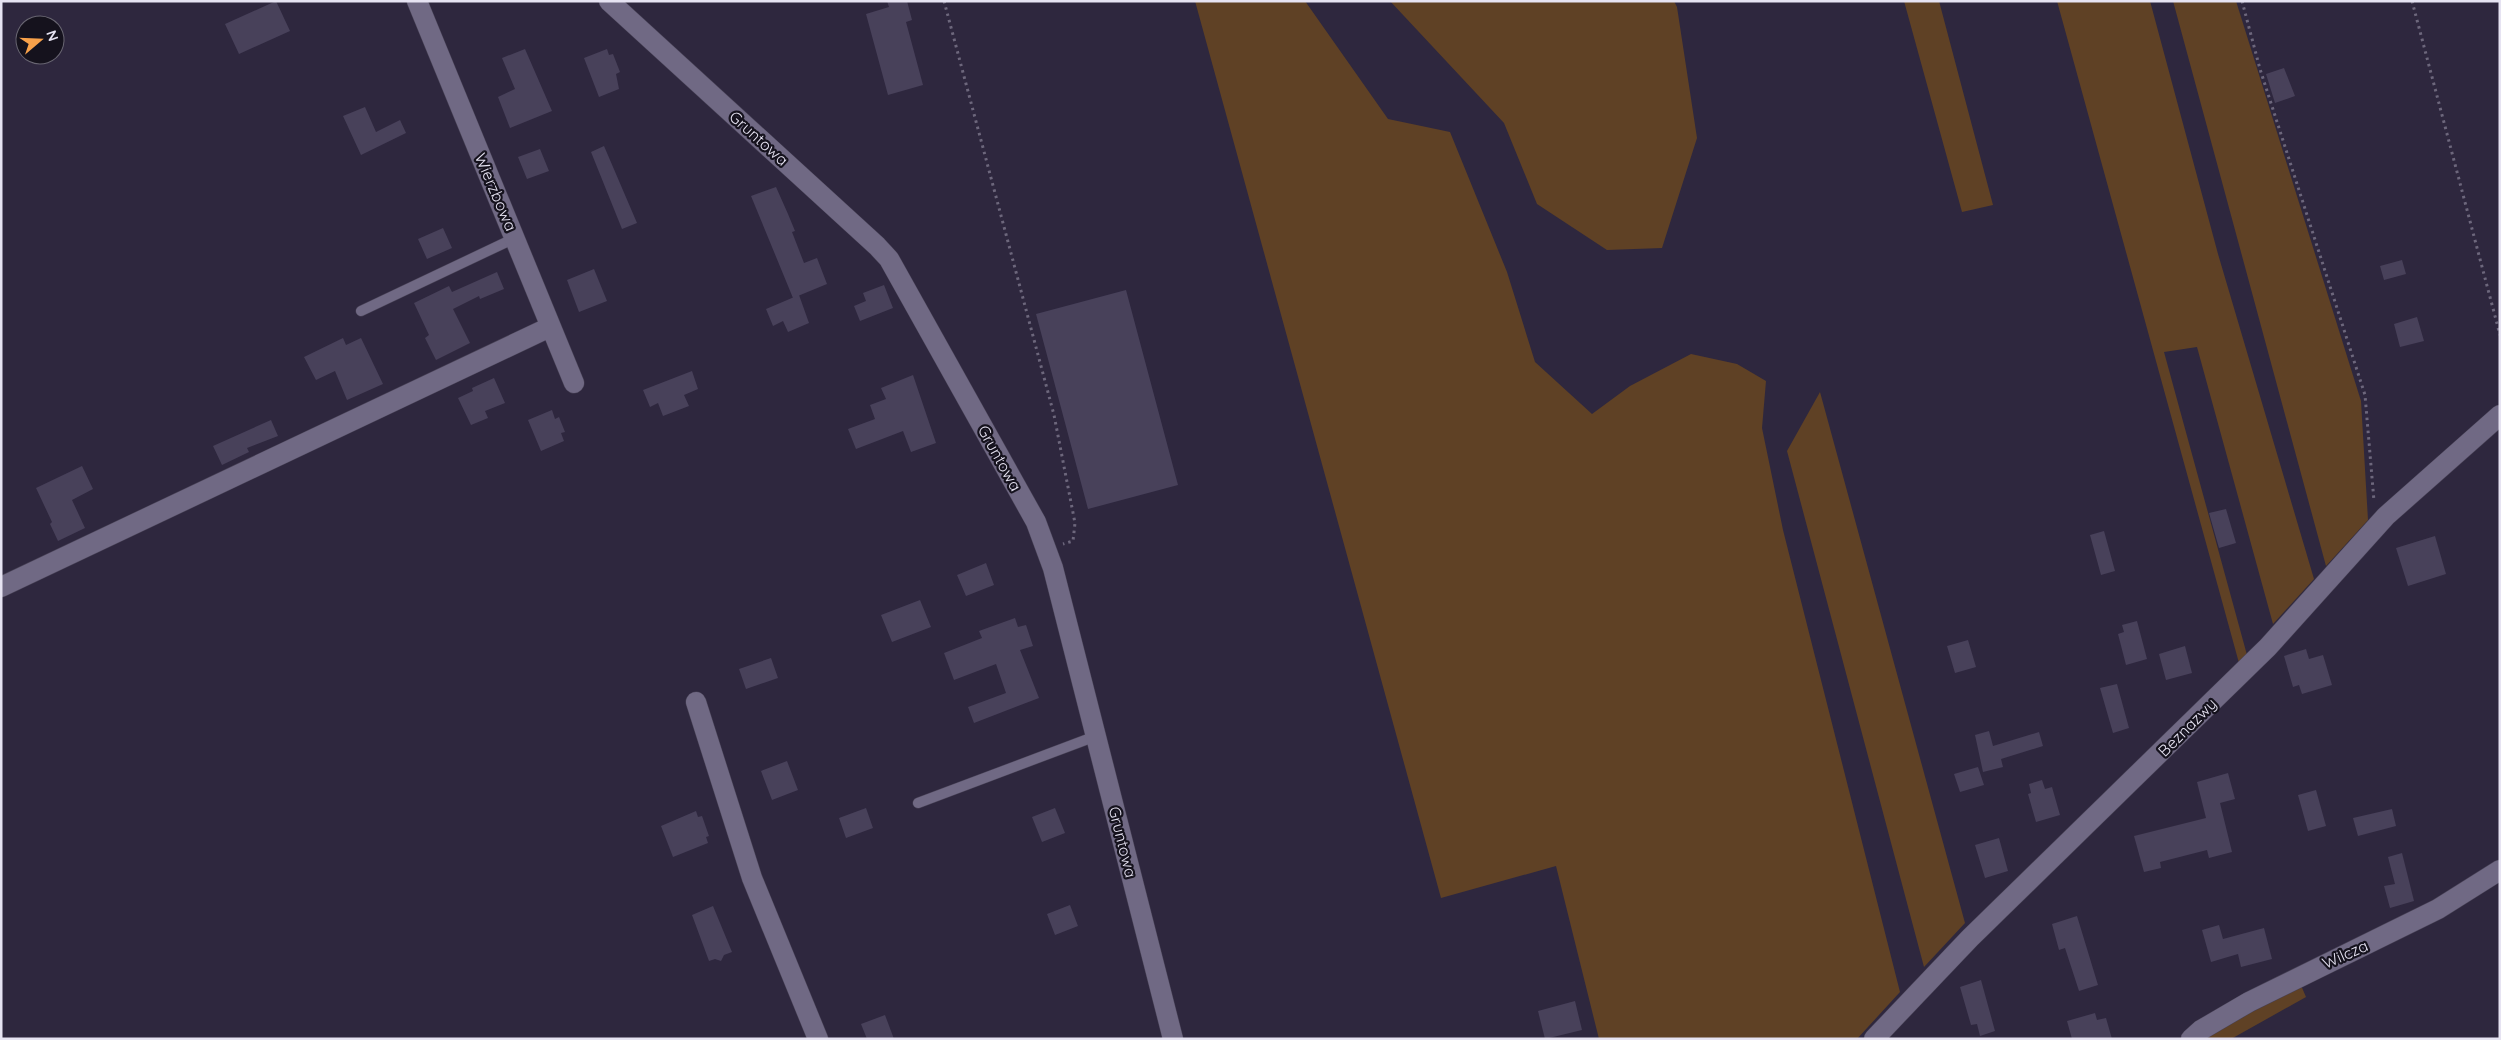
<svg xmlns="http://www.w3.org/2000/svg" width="2501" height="1040" font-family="Quicksand,sans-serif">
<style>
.green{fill:#5f4125}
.building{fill:#48415a}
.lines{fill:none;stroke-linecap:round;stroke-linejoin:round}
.lane-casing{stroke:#484256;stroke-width:11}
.street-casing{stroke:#484256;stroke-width:21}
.path{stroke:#6d677c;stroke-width:3;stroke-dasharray:2.5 4;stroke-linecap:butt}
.lane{stroke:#706984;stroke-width:10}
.street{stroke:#706984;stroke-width:20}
.labels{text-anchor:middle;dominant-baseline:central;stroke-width:4.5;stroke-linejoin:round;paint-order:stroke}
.street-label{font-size:16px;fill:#e6e3f2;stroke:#15121d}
</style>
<rect width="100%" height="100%" fill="#2e273e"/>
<path class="green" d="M1195,1H1305L1388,119L1450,132L1507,272L1535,362L1592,414L1630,386L1691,354L1737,364L1766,381L1762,428L1783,530L1900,992L1857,1039H1599L1556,866L1441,898Z
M1390,1H1674L1677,7L1697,138L1662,248L1607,250L1537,204L1504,123Z
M1904,1H1939L1993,205L1962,212Z
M2057,1H2150L2218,254L2314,579L2273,624L2197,347L2164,352L2247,655L2239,663Z
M2173,1H2236L2361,401L2368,520L2326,566Z
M1820,392L1965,923L1924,967L1787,451Z
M2300,983L2306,997L2231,1039H2198Z"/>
<path class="building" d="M276,1L290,31L239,54L225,24Z
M887,1H907L912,20L906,22L923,85L888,95L866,14L889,7Z
M525,49L552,111L510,128L498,97L515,89L502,58Z
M607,49L609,55L613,54L620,72L616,74L619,89L599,97L584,58Z
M2284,68L2295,96L2275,103L2266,74Z
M365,107L376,132L400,120L406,133L361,155L343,116Z
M604,146L637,223L622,229L591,152Z
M540,149L549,171L527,179L518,157Z
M776,187L788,214L795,231L792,232L804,263L817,258L827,284L793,298L751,196Z
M443,228L452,248L427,259L418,239Z
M2402,260L2406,274L2384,280L2380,266Z
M594,269L607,301L579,312L567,280Z
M497,272L504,289L480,299L479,296L453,309L470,343L436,360L425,338L429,335L414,303L449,286L452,292Z
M884,285L893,308L860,321L854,306L866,301L863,293Z
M1126,290L1178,485L1088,509L1036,314Z
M799,295L809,323L788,332L783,321L773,326L766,309Z
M2417,317L2424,341L2400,347L2394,324Z
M343,338L346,345L361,338L383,384L347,400L335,371L316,380L304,357Z
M692,371L698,389L684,395L689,406L663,416L658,403L650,407L643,390Z
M913,375L936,443L911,452L903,431L856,449L848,429L875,419L870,405L886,399L881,388Z
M494,378L505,403L485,411L488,418L471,425L458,398L473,391L472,388Z
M552,410L555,419L559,417L565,432L561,433L564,441L541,451L528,420Z
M271,420L278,436L247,448L249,452L222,465L213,446Z
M82,466L93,489L72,500L85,528L58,541L50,524L52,522L36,488Z
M2226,509L2236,543L2219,548L2209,513Z
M2104,531L2115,571L2101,575L2090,535Z
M2435,536L2446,574L2408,586L2396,548Z
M986,563L994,585L966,596L957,575Z
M920,600L931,627L892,642L881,615Z
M1015,618L1018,627L1026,625L1033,646L1020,650L1039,698L974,723L968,707L1006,693L996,664L954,680L944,653L982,638L979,631Z
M2137,621L2147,659L2126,665L2118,634L2124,632L2122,625Z
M1968,640L1976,667L1955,673L1947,646Z
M2185,646L2192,673L2166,680L2159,654Z
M2306,649L2309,659L2323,655L2332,685L2302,694L2299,685L2293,687L2284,656Z
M771,658L778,678L746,689L739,669Z
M2117,684L2129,728L2113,733L2100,688Z
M1989,731L1993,746L2039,732L2043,746L2001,759L2003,767L1983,772L1975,735Z
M787,761L798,790L772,800L761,771Z
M1978,767L1984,785L1960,792L1954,774Z
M2228,773L2235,799L2220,803L2232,852L2209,858L2207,850L2160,862L2161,868L2144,872L2134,836L2206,818L2197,782Z
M2042,780L2045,789L2052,787L2060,815L2036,822L2028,794L2031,793L2029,784Z
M2316,790L2326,826L2308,831L2298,795Z
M866,808L873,828L846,838L839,818Z
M1055,808L1065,833L1042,842L1032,817Z
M2392,809L2396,826L2358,836L2353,818Z
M696,811L698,817L702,816L709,836L706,837L708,843L673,857L661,826Z
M1999,838L2008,871L1985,878L1975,845Z
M2402,853L2414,901L2390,908L2384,886L2395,884L2388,857Z
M1070,905L1078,926L1055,935L1047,914Z
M713,906L732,952L724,955L721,961L715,959L709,961L692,915Z
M2077,916L2098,985L2079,991L2065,948L2059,950L2052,924Z
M2219,925L2223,939L2264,928L2272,959L2241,967L2238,954L2211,962L2202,930Z
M1981,980L1995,1031L1980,1036L1977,1024L1971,1025L1960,987Z
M1575,1001L1582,1030L1545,1039L1538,1011Z
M2095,1013L2097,1020L2106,1018L2112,1039H2072L2067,1021Z
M885,1015L894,1039H867L861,1024Z"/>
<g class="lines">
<defs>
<path id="lane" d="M361,311L515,238
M918,803L1096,736"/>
<path id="street" d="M417,1L574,383
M609,1L877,246L889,259L1036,522L1053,568L1173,1039
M1,587L550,327
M696,702L752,878L818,1039
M1874,1039L1970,938L2268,647L2386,516L2500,415
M2191,1039L2201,1030L2249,1002L2438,909L2500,870"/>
</defs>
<use href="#lane" class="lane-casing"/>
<use href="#street" class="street-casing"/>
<path class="path" d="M944,1L1054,415L1075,523L1073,541L1063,544
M2242,1L2260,69L2365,395L2374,501
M2412,1L2500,335"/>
<use href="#lane" class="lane"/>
<use href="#street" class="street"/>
</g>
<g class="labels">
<g class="street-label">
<text transform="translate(759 138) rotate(42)">Gruntowa</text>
<text transform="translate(496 192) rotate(67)">Wierzbowa</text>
<text transform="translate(1000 458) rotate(61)">Gruntowa</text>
<text transform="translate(2187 727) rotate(-45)">Beznazwy</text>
<text transform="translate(1123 842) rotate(76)">Gruntowa</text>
<text transform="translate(2345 954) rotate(-24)">Wilcza</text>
</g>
</g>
<rect width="2501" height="1040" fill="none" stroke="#e6e3f2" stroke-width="5"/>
<g transform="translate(40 40) rotate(71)"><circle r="24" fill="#15121d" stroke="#696672"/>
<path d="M0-4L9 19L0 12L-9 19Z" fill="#f8a14a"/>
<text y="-8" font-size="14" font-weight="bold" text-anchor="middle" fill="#e6e3f2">N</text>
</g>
</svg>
